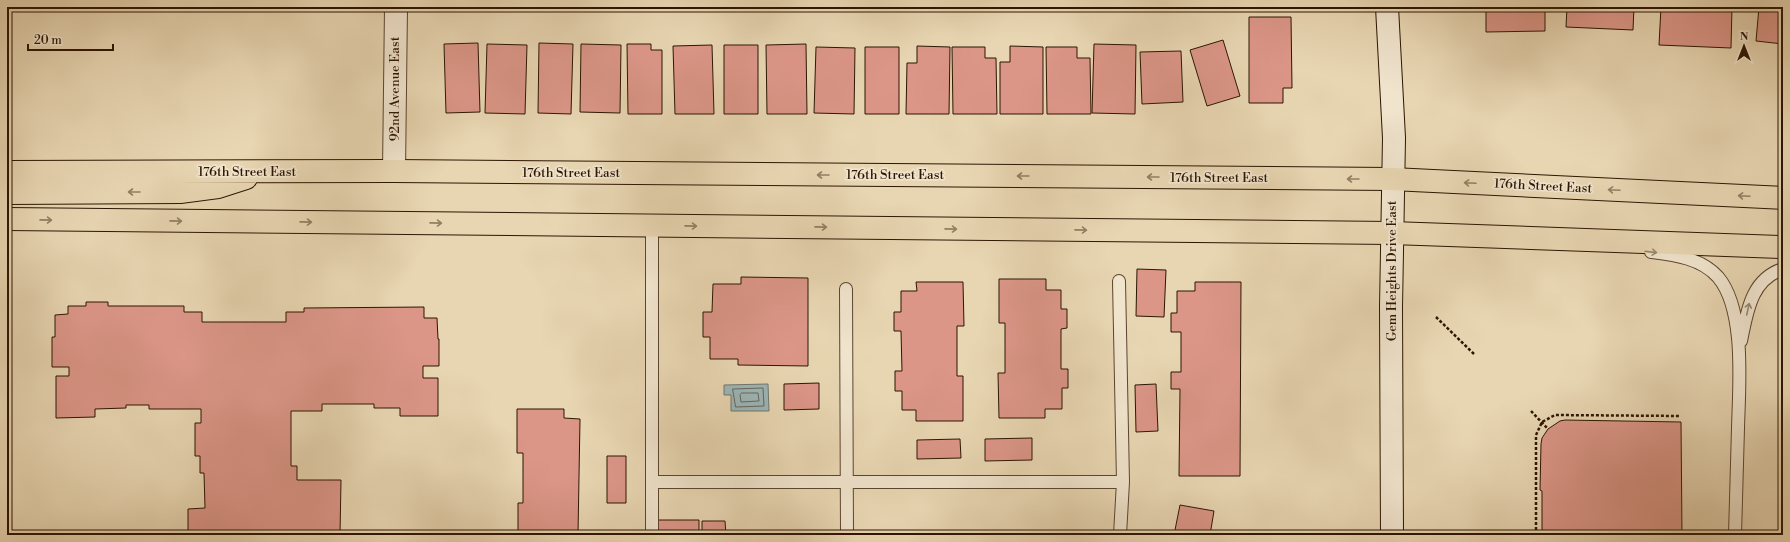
<svg xmlns="http://www.w3.org/2000/svg" width="1790" height="542" font-family="'Libre Bodoni',serif">
<style>
.water{fill:#9cb6b8;stroke:#6f766f}
.lines{fill:none;stroke-linecap:round;stroke-linejoin:round}
.shore{stroke:#64665d;stroke-width:1}
.building{fill:#dc9688;stroke:#2c1502}
.lane-casing{stroke:#5b452e;stroke-width:14}
.street-casing{stroke:#5b452e;stroke-width:24}
.secondary-casing{stroke:#2c1502;stroke-width:24}
.primary-casing{stroke:#2c1502;stroke-width:24}
.path{stroke:#2c1502;stroke-width:2.5;stroke-dasharray:3 2;stroke-linecap:butt}
.lane{stroke:#f0e4cd;stroke-width:12}
.street{stroke:#f0e4cd;stroke-width:22}
.secondary{stroke:#f0e4cd;stroke-width:22}
.primary{stroke:#e8d6b2;stroke-width:22}
.oneway{stroke:#937f63}
.oneway2{stroke:#988772}
.labels{text-anchor:middle;dominant-baseline:central;stroke-width:3.5;stroke-linejoin:round;paint-order:stroke}
.street-label{font-size:13px;fill:#2c1502;stroke:#f0e4cd}
</style>
<rect width="100%" height="100%" fill="#e8d6b2"/>
<filter id="stains"><feTurbulence type="fractalNoise" baseFrequency=".005" numOctaves="4"/><feColorMatrix values="0 0 0 0 .2 0 0 0 0 .09 0 0 0 0 .02 0 0 0 .5 -.17"/></filter>
<radialGradient id="worn" r=".72"><stop offset=".6" stop-color="#630" stop-opacity="0"/><stop offset="1" stop-color="#630" stop-opacity=".3"/></radialGradient>
<path class="water" d="M768,384L769,411H731V395H724V385Z"/>
<g class="lines">
<path class="shore" d="M733,389L763,388L764,406L736,407Z
M742,393H758L759,401L741,402L740,395Z"/>
</g>
<path class="building" d="M1460,7H1545V31L1486,32V8L1460,9Z
M1567,7H1634L1633,30L1566,27Z
M1661,7H1732L1731,48L1659,45Z
M1759,7H1783V44L1756,41Z
M1249,17H1291L1292,88H1283V103H1249Z
M1223,40L1240,96L1207,106L1190,50Z
M478,43L480,112L446,113L444,44Z
M539,43L573,44L571,114L538,113Z
M487,44L527,45L525,114L485,113Z
M581,44L621,45L620,113L580,112Z
M627,44H651V50H662V114H628Z
M806,44L807,114H767L766,45Z
M1094,44L1136,45L1135,114L1092,113Z
M712,45L714,114H675L673,46Z
M724,45H758V114H724Z
M917,46L950,47L949,114H906L907,63H917Z
M1010,46L1043,47V114H1000V62H1010Z
M816,47L855,48L854,114L814,113Z
M865,47H899V114H865Z
M952,47H985V58H996L997,114H953Z
M1046,47H1077V58H1090L1091,114H1047Z
M1181,51L1183,102L1142,104L1140,52Z
M1137,269L1166,270L1164,317L1136,316Z
M741,277L808,278V366L738,365V359H710V337H703V312H712L713,284H741Z
M999,279H1046V290H1061V309H1067V328L1061,329V369H1068V388H1062V409H1045V418H999L998,373H1005V323H999Z
M916,282H963L964,326H957V376H963V421H916V410H902V391H895V371H902L901,331H894V312H901V291H917Z
M1195,282H1241L1240,476H1179L1180,389H1171V372H1181V332H1171V313H1177V291H1195Z
M86,302H108V306H184V312H202V322H286V312H304V308L424,307V318H437L438,339H439V366H423V378H438V416H400V408H374V404H322V411H291V466H297V480H341L340,535H139V531H188V509L205,508L204,473H200V456H195V423H201V409H149V405H126V408L95,409V417L56,418V376H69V367H52V337H55V315L68,314V306H86Z
M819,383V409L784,410V384Z
M1156,384L1158,431L1136,432L1135,385Z
M517,409H564V418L580,419L578,535H518V503H523V453H517Z
M1565,420L1681,422L1682,535H1542V491L1540,490L1541,444L1542,438L1548,429L1560,421Z
M1032,438V460L985,461V439Z
M960,439L961,458L917,459V440Z
M607,456H626V503H607Z
M1180,505L1214,511L1210,535H1174Z
M656,520H699V535H656Z
M702,521H725L726,535H702Z"/>
<g class="lines">
<defs>
<path id="lane" d="M652,226V535
M1651,252C1675,255 1701,258 1718,277C1746,310 1739,387 1738,428C1737,464 1736,499 1735,535
M1119,281L1123,482
M846,289L847,535
M1741,341C1747,312 1751,279 1783,269
M652,482H1123L1120,535"/>
<path id="street" d="M394,171L396,7"/>
<path id="secondary" d="M1387,7L1394,138L1391,307L1392,535"/>
<path id="primary" d="M7,172L394,171L1392,179L1783,198
M7,193L180,192L218,187L246,178
M7,219L1392,233L1783,247"/>
</defs>
<use href="#lane" class="lane-casing"/>
<use href="#street" class="street-casing"/>
<use href="#secondary" class="secondary-casing"/>
<use href="#primary" class="primary-casing"/>
<path class="path" d="M1436,317L1475,355
M1531,411L1548,429
M1536,535V435L1542,422L1555,415L1680,416"/>
<use href="#lane" class="lane"/>
<use href="#street" class="street"/>
<use href="#secondary" class="secondary"/>
<use href="#primary" class="primary"/>
</g>
<defs><path id="oneway-shaft" d="M-6 0H5M1.5-3L5.5 0L1.5 3" fill="none" stroke-width="1.6" stroke-linecap="round" stroke-linejoin="round"/></defs>
<g class="oneway">
<use href="#oneway-shaft" transform="translate(823 175) rotate(-180)"/>
<use href="#oneway-shaft" transform="translate(1023 176) rotate(-180)"/>
<use href="#oneway-shaft" transform="translate(1153 177) rotate(-180)"/>
<use href="#oneway-shaft" transform="translate(1353 179) rotate(-180)"/>
<use href="#oneway-shaft" transform="translate(1470 183) rotate(-177)"/>
<use href="#oneway-shaft" transform="translate(1614 190) rotate(-177)"/>
<use href="#oneway-shaft" transform="translate(134 192) rotate(180)"/>
<use href="#oneway-shaft" transform="translate(1744 196) rotate(-177)"/>
<use href="#oneway-shaft" transform="translate(46 220) rotate(1)"/>
<use href="#oneway-shaft" transform="translate(176 221) rotate(1)"/>
<use href="#oneway-shaft" transform="translate(306 222) rotate(1)"/>
<use href="#oneway-shaft" transform="translate(436 223) rotate(1)"/>
<use href="#oneway-shaft" transform="translate(691 226) rotate(1)"/>
<use href="#oneway-shaft" transform="translate(821 227) rotate(1)"/>
<use href="#oneway-shaft" transform="translate(951 229) rotate(1)"/>
<use href="#oneway-shaft" transform="translate(1081 230) rotate(1)"/>
</g>
<g class="oneway2">
<use href="#oneway-shaft" transform="translate(1651 252) rotate(7)"/>
<use href="#oneway-shaft" transform="translate(1748 309) rotate(-78)"/>
</g>
<g class="labels">
<g class="street-label">
<text transform="translate(395 89) rotate(-90)">92nd Avenue East</text>
<text x="247" y="172">176th Street East</text>
<text x="571" y="173">176th Street East</text>
<text x="895" y="175">176th Street East</text>
<text x="1219" y="178">176th Street East</text>
<text transform="translate(1543 186) rotate(3)">176th Street East</text>
<text transform="translate(1392 271) rotate(-90)">Gem Heights Drive East</text>
</g>
</g>
<rect width="1790" height="542" fill="none" stroke="#e8d6b2" stroke-width="24"/>
<rect x="8" y="8" width="1774" height="526" fill="none" stroke="#2c1502" stroke-width="2"/>
<rect x="12" y="12" width="1766" height="518" fill="none" stroke="#2c1502"/>
<g transform="translate(1744 46)" stroke="#f0e4cd" stroke-width="3" paint-order="stroke">
<path d="M0-3L7 15L0 10L-7 15Z" fill="#2c1502"/>
<text y="-6" font-size="11" font-weight="bold" text-anchor="middle" fill="#2c1502">N</text>
</g>
<path d="M28 44v6h85v-6" fill="none" stroke="#2c1502" stroke-width="2"/>
<text x="34" y="44" font-size="12" fill="#2c1502" stroke="#f0e4cd" stroke-width="3" paint-order="stroke">20 m</text>
<rect width="100%" height="100%" filter="url(#stains)"/>
<rect width="100%" height="100%" fill="url(#worn)"/>
</svg>
